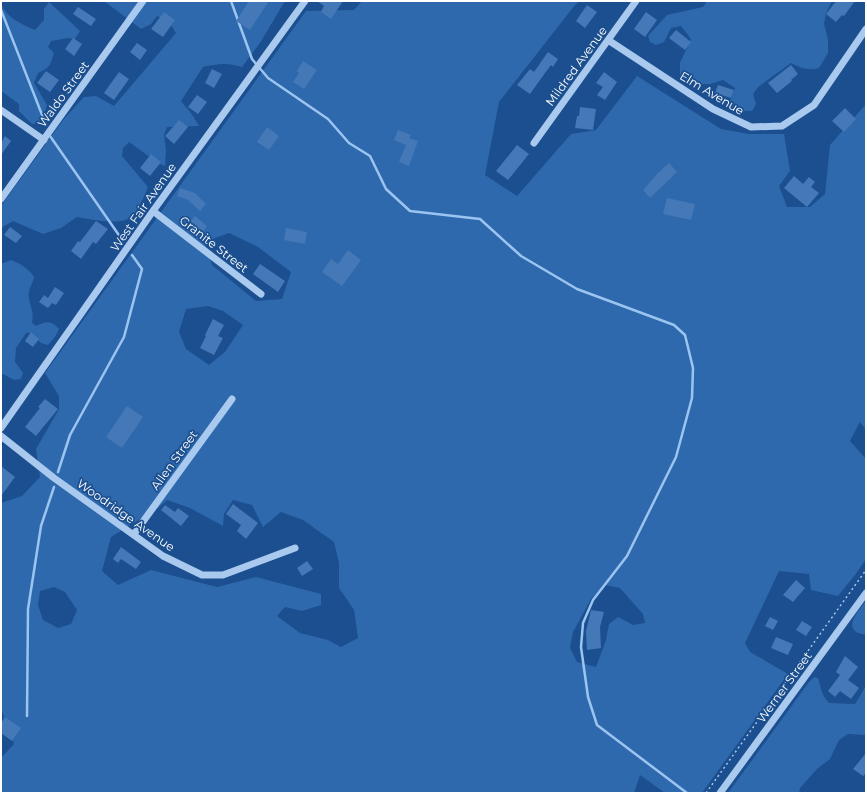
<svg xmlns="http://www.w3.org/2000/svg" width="867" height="794" font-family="Montserrat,sans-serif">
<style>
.green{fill:#2e69ad;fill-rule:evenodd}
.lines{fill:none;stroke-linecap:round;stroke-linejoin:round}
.stream{stroke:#9cc4f0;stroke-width:2.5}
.building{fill:#4478b7}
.path{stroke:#a9c9ee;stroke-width:1.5;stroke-dasharray:2 3;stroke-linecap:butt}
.minor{stroke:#a9c9ee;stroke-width:7}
.labels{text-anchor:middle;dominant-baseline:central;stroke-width:3.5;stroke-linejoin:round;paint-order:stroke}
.street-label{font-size:12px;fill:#fff;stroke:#1b4f8f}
</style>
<rect width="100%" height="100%" fill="#1b4f8f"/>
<path class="green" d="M104,1H285L260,43L242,67C226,62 218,64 203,67L181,101L191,113L199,126L167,127L164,135L166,150L165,166L158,163L129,142L123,148L122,156L148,187C144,197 139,209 131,217C122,226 89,219 77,217L61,228L43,234L13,221L1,228V206L63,120L84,97L96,96L114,106L176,33L169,22L157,16L151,24L141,29Z
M362,1H580L575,5L499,102L485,175L517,196L571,134L596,130L637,76L721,129L749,134H784L790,171L779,186L787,207H810L825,194L830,145L866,104V430L860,422L850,441L866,459C866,469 864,478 866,488V559L855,575L838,596L811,590L809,574L779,571L745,643L750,652L788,674L702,793H665L640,775L634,793H1V758L14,744L1,708V503L22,496L40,477L36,449L59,409V396L45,373L306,11L354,10ZM229,233L258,247L291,272L282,299L256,301L212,265L204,242ZM208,306L223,311L243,325L225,352L209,365L186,349L179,332L186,309ZM167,500L190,508L223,526L224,514L233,500L252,505L263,527L281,512L303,520L334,542L339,563V588L354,610L358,638L341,647L328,640L300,633L277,616L285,607L302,611L321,605V594L256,577L217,587L151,570L118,585L102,571L111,537L158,508ZM605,585L620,588L643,614L645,623L633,625L618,617L609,624L606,640L596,667L577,662L570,648L573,632L591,599ZM54,587L65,592L77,610L71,624L58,628L43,620L38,605L40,591Z
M707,1H832L826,13L824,24L828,39V53L819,68C808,71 801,68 791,63L758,87L753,94L756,104L752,111C743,110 735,114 728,106L735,88L723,80L710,84H691L680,78V63L691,39L681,26L671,28L664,42L656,45L650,42L648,36L667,15L703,7Z
M49,2L80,31L75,39L68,38L51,41L48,47L54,53C50,65 51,67 38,73L34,83L47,105L42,122L32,124L19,111V104L1,91V4C7,18 21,24 35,30L44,20V9Z
M11,260C21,264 28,268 34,277C33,283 30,286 29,292C27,302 35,309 32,323L36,326C46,321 51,320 59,329L55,337L48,345L41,343L30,333H26L16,348L15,362L23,373L21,379L14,380L1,373V264Z
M866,601V635C862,634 856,633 854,630C847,623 861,607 866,601Z
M814,677L818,678C822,690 820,692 829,703L855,704L860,696L866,685V735L848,734L839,740L830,759L817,769L800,788L799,793H728L809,682Z"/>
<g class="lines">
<path class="stream" d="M231,1L252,59L268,78L328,119L349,143L370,156L386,189L410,211L480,219L521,256L577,289L674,325L685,335L693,368L692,398L676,457L627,556L593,600L583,623L581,647L588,697L597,725L687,793
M1,10L46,125
M50,136L123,241
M58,472L70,435L124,337L142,269L132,255
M27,716L28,609L41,526L54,487"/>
</g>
<path class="building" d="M249,1H269L250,30L236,21Z
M317,1H343L331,19L321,12L324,6Z
M836,1H855L844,16L842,15L836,22L826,14Z
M587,5L597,12L585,28L576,21Z
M78,7L96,19L91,26L73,14Z
M164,12L175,20L163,37L151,29Z
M646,12L657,20L645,37L634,29Z
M676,30L691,42L685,50L669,38Z
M73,38L82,44L74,56L65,49Z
M137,43L147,50L140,60L130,52Z
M548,52L558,59L553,67L551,65L545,73L530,94L517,85L530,69L534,72Z
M303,61L317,70L304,89L293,82L299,73L297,71Z
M791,65L798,74L791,80L792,81L777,93L768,83Z
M212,69L222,74L214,88L205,83Z
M46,71L59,80L50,92L37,83Z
M119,72L129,79L114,100L104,93Z
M604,72L617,82L605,100L597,95L603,87L596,83Z
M718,85L734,90L731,98L715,93Z
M197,95L207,102L198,114L188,107Z
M580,107L596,109L593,130L575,128L577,116H579Z
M845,108L856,119L844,132L832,121Z
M179,120L188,127L174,144L165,136Z
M267,127L279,136L269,150L257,142Z
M398,130L411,135L409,138L418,141L409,166L399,162L406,145L394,140Z
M5,136L11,141L1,155V143Z
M517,145L529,154L508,180L496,171Z
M151,154L161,162L150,176L140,168Z
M669,163L677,172L650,198L643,190L658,173Z
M794,176L803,184L809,177L815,182L811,187L819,193L807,207L784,188Z
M180,188L195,193L206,204L200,211L188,200L177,196Z
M667,198L695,204L691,220L663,214Z
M195,216L207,226L200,235L187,225Z
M96,221L108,229L96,244L93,242L81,259L71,251L78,241L80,242Z
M10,227L22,236L16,243L4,235Z
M286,228L307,232L305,244L284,240Z
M348,250L361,260L342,286L322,272L331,259L338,264Z
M260,264L285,281L278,292L253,274Z
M55,287L64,293L56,305L52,303L48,308L39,302L44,295L48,298Z
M213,319L224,325L218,336L223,338L214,355L200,348L206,336L205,335Z
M31,332L39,339L33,347L25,341Z
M45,399L58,409L36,436L25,427L40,408L38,407Z
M127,406L143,417L122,448L106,437Z
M1,466L15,477L1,496Z
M233,504L258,523L246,539L237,531L241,525L226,514Z
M165,505L175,512L178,508L189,516L181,526L161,510Z
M121,547L141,562L136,569L121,559L118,563L113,559Z
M307,561L313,569L302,576L297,568Z
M796,580L805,588L793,602L783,595Z
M591,610L604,612L600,627L601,648L587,650L586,631Z
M770,617L778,621L773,630L765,626Z
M802,621L812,627L806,636L796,630Z
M776,637L793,644L788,655L771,648Z
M845,656L858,667L848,680L859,688L851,699L840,691L835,697L828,691L840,675L836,672Z
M5,717L21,728L12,741L1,733V723Z
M866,753V773L863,776L853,769Z"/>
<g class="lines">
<path class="path" d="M706,793L866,570"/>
<path class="minor" d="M608,40L713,109L751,127L782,126L814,105L866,29
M1,110L44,140
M534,143L636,1
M1,199L143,1
M153,211L261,294
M1,428L153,211L305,1
M1,436L54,478L163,556L202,575H223L295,548
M134,534L232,399
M720,793L866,593"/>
</g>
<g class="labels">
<g class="street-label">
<text transform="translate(576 66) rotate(-54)">Mildred Avenue</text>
<text transform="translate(712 93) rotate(31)">Elm Avenue</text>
<text transform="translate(63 94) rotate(-54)">Waldo Street</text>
<text transform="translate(143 207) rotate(-55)">West Fair Avenue</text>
<text transform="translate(214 244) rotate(38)">Granite Street</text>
<text transform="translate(174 460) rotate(-54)">Allen Street</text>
<text transform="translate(126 515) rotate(35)">Woodridge Avenue</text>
<text transform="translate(784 687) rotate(-54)">Werner Street</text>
</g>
</g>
<rect width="867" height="794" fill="none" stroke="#ffffff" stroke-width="4"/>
</svg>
